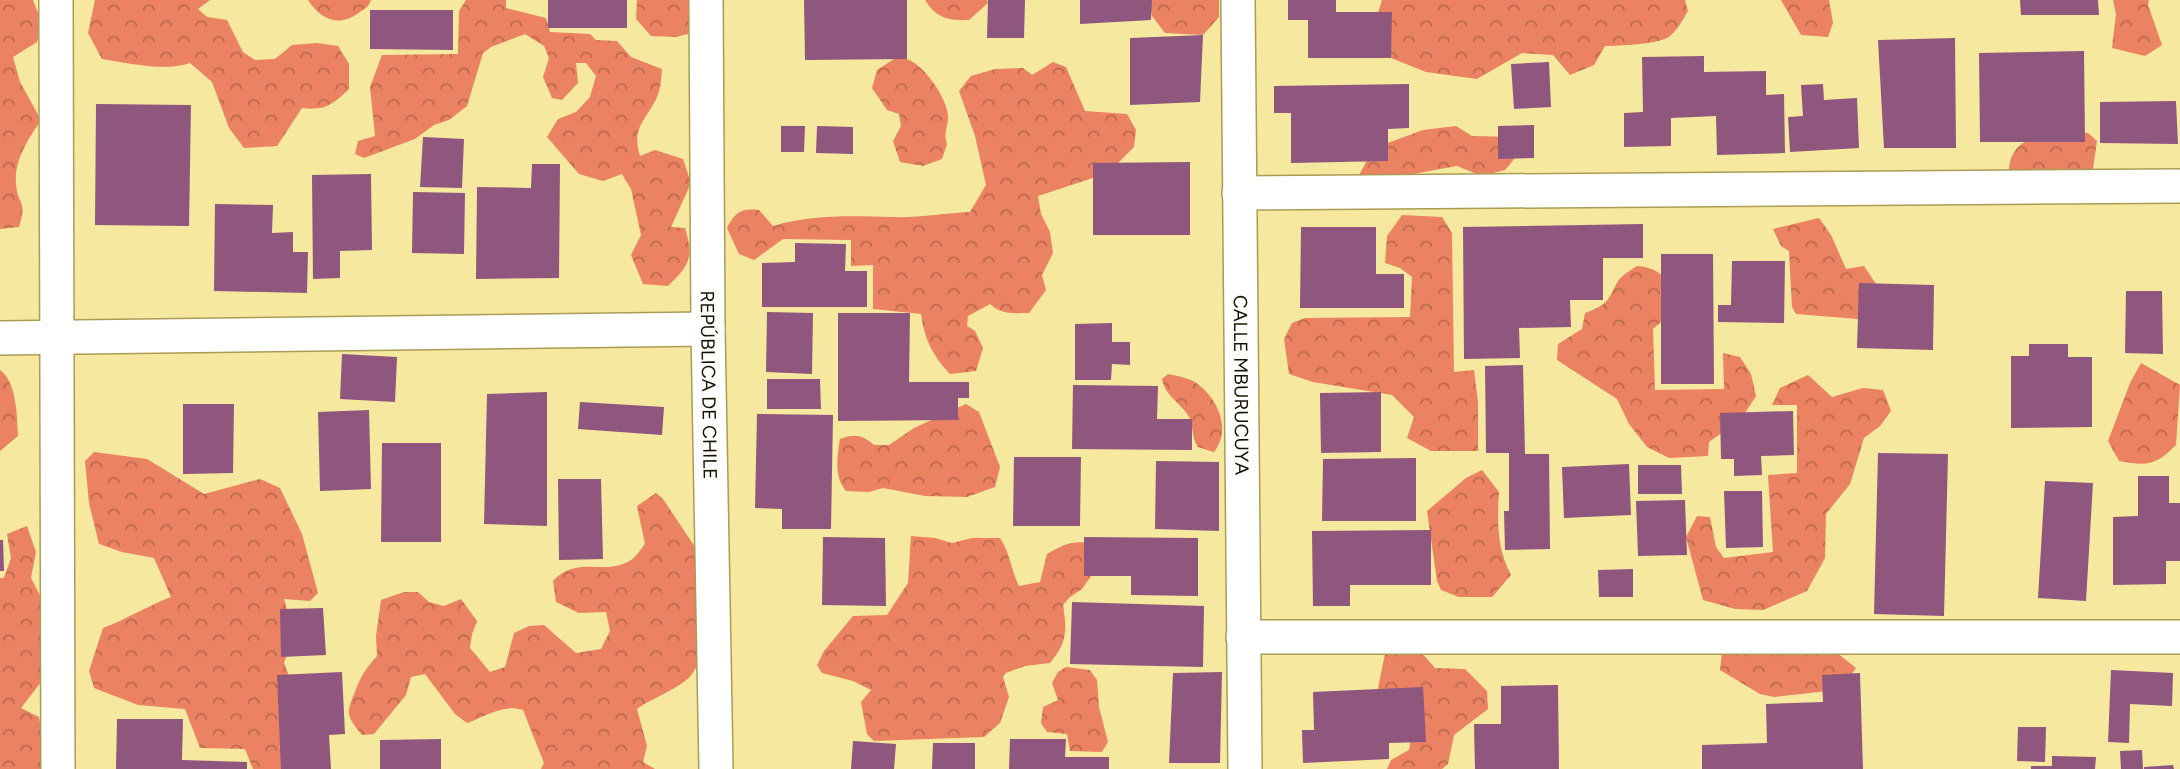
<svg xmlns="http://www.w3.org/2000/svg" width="2180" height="769" font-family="Figtree,sans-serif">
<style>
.forest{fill:url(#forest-crowns)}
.building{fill:#8f567e}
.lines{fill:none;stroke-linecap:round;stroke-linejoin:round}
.street-casing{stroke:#aa9c55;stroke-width:36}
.street{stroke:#fff;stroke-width:33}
.labels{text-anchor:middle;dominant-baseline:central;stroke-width:7;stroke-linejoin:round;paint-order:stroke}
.street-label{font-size:19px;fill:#171100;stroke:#fff}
</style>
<defs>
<pattern id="forest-crowns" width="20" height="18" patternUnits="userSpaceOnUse" patternTransform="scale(1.75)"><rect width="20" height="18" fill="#eb8261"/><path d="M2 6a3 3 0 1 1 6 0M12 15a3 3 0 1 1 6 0" fill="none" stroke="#bd694e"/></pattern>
</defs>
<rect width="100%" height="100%" fill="#f6e89e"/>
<path class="forest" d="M0,0H33L42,24L37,42L13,57L20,82L41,120C29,138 14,160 16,183C17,206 28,198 19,227L0,229Z
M95,0H210L198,9L207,17L227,20L243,52L255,60L275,59L292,45L317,43L338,46L349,64V89C333,104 326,111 302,108L277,146L244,148L229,128L212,82L190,63C164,72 129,63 102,59L88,33Z
M308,0H371C369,6 366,8 360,12C339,28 321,20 308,0Z
M466,0H506V8L546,18L550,32L590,34L596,40L617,41L631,57L662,69C661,79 661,88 657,97C646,121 631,127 640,156L655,150L683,159L691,183L671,227L685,228C694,257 690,265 668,286L643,284L631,255L641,235L631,189L622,174L603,181L579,174L547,137L558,119L576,112L590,97L596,76L586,63H576L578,83L562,100L552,98L543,77L549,58L544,46L525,34L491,47L483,53L467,106L449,120L434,125L415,139L364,158L355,154L358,141L375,136L370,87L382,55L458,54L459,11Z
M637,0H700L692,33L676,37L651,36L636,19Z
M925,0H987L988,3L969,20C949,21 936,18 925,0Z
M1149,0H1219V17L1203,35L1165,33L1152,16Z
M1382,0H1685L1688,11C1683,19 1676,33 1667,38C1656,44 1618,46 1605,46L1594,65L1570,75L1553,55L1522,53L1477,79L1426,72L1391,58L1376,20Z
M1781,0H1829L1833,23L1828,37L1801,35Z
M2113,0H2149L2148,5L2162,45L2145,56L2112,48L2116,14Z
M894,59C898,59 902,58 906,59C923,63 948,99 948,117C948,128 943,133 947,144L942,159L923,166L900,162L893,141L901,126L899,114L887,110L872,88L877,70Z
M1053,62L1066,67L1085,111L1127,114L1136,130L1134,147L1108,173L1038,196L1041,214L1050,232L1053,253L1042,275L1046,290L1029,313C1015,313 1001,315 990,304L968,316L967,326L975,331L983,348L976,371L950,374C933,357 924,338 921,314L873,309V265L851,266V240L783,239L754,260L739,254L727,228C735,212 741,208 759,210L773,226C811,214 854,216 893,217C918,218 945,213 970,212L986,185L975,136L959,91L971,76L995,69L1023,68L1032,75Z
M1456,126L1472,136L1514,137L1519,153L1505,170L1482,176L1457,166L1374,181L1358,177L1374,148L1423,130Z
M2071,133H2088L2097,141L2093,169L2076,175L2009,172C2010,135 2042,136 2071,133Z
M1402,215L1442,217L1452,233L1454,372L1474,370L1478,402V451H1431L1407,438L1414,417L1392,395L1313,382L1289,374L1284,339L1292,323L1305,318L1410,317L1412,277L1400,268L1385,263L1387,236Z
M1819,218L1831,235L1846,269L1864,266L1880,290L1858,319L1796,314L1792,307L1789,251L1781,246L1773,229Z
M1637,266C1663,268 1671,283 1680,305L1653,329L1655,390L1724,389L1723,353L1740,357L1751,374L1756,396L1741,419L1709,442L1708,456L1669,458L1647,447L1629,424L1617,399L1557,360L1558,344L1582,329L1585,313C1609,304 1607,301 1618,281C1622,275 1631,270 1637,266Z
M2141,363L2180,385L2176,445C2155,466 2147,466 2119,461L2108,441L2130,383Z
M0,370C17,382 17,417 18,436L0,451Z
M1168,374C1177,376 1191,378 1199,385C1219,401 1231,430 1214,452L1198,447C1191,437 1194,425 1188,415C1180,403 1164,394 1162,379Z
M1808,375L1832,397L1863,388L1883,390L1891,411L1880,426L1864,438L1850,484L1826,514L1825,558L1807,591L1763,610L1735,609L1703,600L1686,537L1697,516L1710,517L1716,547L1724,558L1773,552L1768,475L1797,473V405H1772L1780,388Z
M966,404L979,412L1000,467L995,487L967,497L925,496L883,488L869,492L846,491C834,477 837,456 840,439C854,433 863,435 874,445H889L914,428Z
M94,452L147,459L204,494L260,479L280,488L302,534L318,593L310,601L284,599L294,634L284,663L297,696L281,769H253L245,749L200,748L185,709L138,705L94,688L89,671L103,628C127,619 147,606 171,597L154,558L122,552L99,544L89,503L85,461Z
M1482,470L1499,492C1497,522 1497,549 1511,575L1492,597H1459L1441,590L1437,581L1427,511L1466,478Z
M656,493L663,499L693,544L700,563C684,594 717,640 692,674C683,687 652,698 637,709L647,746L643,762L655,769H541L544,763L523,710C503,704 486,716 467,723L455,714L425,674L411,677L406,695L374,734L362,735C344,713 347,713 356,689C361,676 367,667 377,656L376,636L381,600L404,592H418L429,602L444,606L461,599L477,621L472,634L470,648L490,672L505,667L514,633L529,626L544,625L576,653L601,649L610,631L606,612L579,613L556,602L553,581C578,554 605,577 631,560C636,557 641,549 645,544L637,506Z
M27,526L36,552L31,578L57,629L48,673L21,708L39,717L47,763L46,769H0V578H4L11,558L7,534Z
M911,536L935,538L952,543L972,538H1000C1010,553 1011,570 1019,586L1040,582L1047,554C1062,545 1072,540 1090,543L1094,572L1082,589L1070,597L1063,605C1067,631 1067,643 1050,663L1025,666L1006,673L1003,677L1009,697L1000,723L984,737L874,741L867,734L861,702L871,690L853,681L822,673L817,665L824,651L853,616L887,615L908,583Z
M1723,644L1832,649L1856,668L1847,681L1837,690L1774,697L1760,694L1720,670Z
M1420,651L1435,668L1465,669L1487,691L1488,709L1454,735L1448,764L1442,769H1387L1391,760L1409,750L1413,726L1377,693L1385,654Z
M1066,667L1090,670L1097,680L1099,707L1108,742L1102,752L1070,751L1067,734L1047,732L1041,723L1043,707L1058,700L1052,683L1058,672Z"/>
<path class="building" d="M548,0H627V28H548Z
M804,0H907V59L805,60Z
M988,0H1025L1024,38H987Z
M1080,0H1152L1151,20L1080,24Z
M1288,0H1336V12H1392L1391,58H1308V20H1288Z
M2020,0H2098L2099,15H2021Z
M370,10H453V50L370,49Z
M1203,35L1200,102L1130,105V38Z
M1955,38L1956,148H1884L1878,40Z
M2084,51L2085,142H1980L1979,53Z
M1704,56V72L1766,71V95L1784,94L1785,153L1717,155L1716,116L1671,118V146L1624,147V113L1643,112L1642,57Z
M1549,62L1551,107L1514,109L1511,64Z
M1409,84V128L1388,129V161L1291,163V113H1274V86Z
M1823,84L1824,100L1857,98L1859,148L1790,152L1788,117L1803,116L1801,85Z
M2176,101L2178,144L2100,143V102Z
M96,104L191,105L189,226L95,225Z
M1534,125V158L1498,159V126Z
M781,126H805L804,152H781Z
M817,126L853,127V154L816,153Z
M423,137L464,139L462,188L420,187Z
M1190,162V235H1093V163Z
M532,164H560L559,278L476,279L477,187L531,188Z
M371,174L372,250L340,251V278L313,279L312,175Z
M413,192L465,193L464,254L412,253Z
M215,204L273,205L272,233L293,232V252H308L307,293L214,291Z
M1643,224V258H1603V300H1570L1571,327L1519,328L1520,358L1464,359L1463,227Z
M1301,227H1376V274H1404V308H1300Z
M795,243L846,244L845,271H867V307H762V263L795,262Z
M1661,254H1713L1714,384H1661Z
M1732,261H1785L1784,323L1718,322V305H1731Z
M1859,283L1934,285L1933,350L1857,348Z
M2126,291H2162L2163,354L2125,353Z
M767,312L813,313L812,374L766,372Z
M838,313H910L909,382H969V398H958V420L838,421Z
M1112,323V342H1130V365L1112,364L1111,380H1075V324Z
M2029,344H2068V357H2092V427L2011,428V356H2029Z
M342,354L397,357L395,402L340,399Z
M1523,365L1525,454H1549L1550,549L1505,550L1504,511H1509V453H1486L1485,366Z
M767,379H820L821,409H767Z
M1073,385L1158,386L1157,419H1192V450L1072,449Z
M547,392V526L484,524L487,394Z
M1381,392V452L1321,453L1320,393Z
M580,402L664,407L662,435L578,429Z
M183,404H234L233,473L183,474Z
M369,410L371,489L320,491L318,412Z
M1793,411L1794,455L1761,456L1762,475L1734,476V459H1721L1720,413Z
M757,414L833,415L831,529H782V509L755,508Z
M382,443H441V542H381Z
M1878,453L1948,454L1944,616L1874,614Z
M1014,457H1081L1080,526H1013Z
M1416,458V521H1322L1323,459Z
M1156,461L1219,462V531L1155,529Z
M1629,464L1631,515L1564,518L1562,467Z
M1638,465H1681L1682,494H1638Z
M2138,476H2169V503H2180V561H2166V584L2113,585V517L2138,516Z
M558,479H601L603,559L559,560Z
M2045,481L2093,483L2086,601L2038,598Z
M1724,491H1762L1763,547L1726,548Z
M1685,500L1687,555L1638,556L1636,501Z
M1431,530V585H1350V606H1313L1312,531Z
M823,537L885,538L886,606L822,605Z
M1084,537L1198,538V596L1131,595V576H1084Z
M0,540H3L4,571H0Z
M1633,569V597H1599L1598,570Z
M1072,602L1204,606L1203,667L1070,664Z
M323,608L326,655L281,657L280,609Z
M2111,670L2173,673L2172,706L2130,704L2129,743L2108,742Z
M342,672L345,734L329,735L331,769H281L277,675Z
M1222,672L1220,763H1169L1173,673Z
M1860,673L1863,769H1702V745L1767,743L1766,704L1823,702L1822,675Z
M1558,685L1559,769H1475L1474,724H1501V686Z
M1423,687L1426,742L1389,743V759L1303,763L1302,730H1314L1313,692Z
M117,719H183L182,760L247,762V769H116Z
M2018,727H2046L2045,762L2017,761Z
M441,739V769H380V740Z
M1010,739H1066L1065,757H1109V769H1009Z
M853,741L896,744L894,769H851Z
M933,743H975V769H932Z
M2142,750L2143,769H2121L2120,751Z
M2052,756L2096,757L2095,769H2031V766H2052Z
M2173,765L2174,769H2144V767Z"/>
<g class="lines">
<defs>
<g id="street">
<path d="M56,0L58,769"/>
<path id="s1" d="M706,0L708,329L716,769"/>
<path id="s2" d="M1238,0L1245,769"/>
<path d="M1239,193L2180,186"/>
<path d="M0,338L708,329"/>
<path d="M1243,637H2180"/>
</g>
</defs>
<use href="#street" class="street-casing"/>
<use href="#street" class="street"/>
</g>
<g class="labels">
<g class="street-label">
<text stroke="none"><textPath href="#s1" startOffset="385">REPÚBLICA DE CHILE</textPath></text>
<text stroke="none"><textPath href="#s2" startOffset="385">CALLE MBURUCUYA</textPath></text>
</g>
</g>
</svg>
